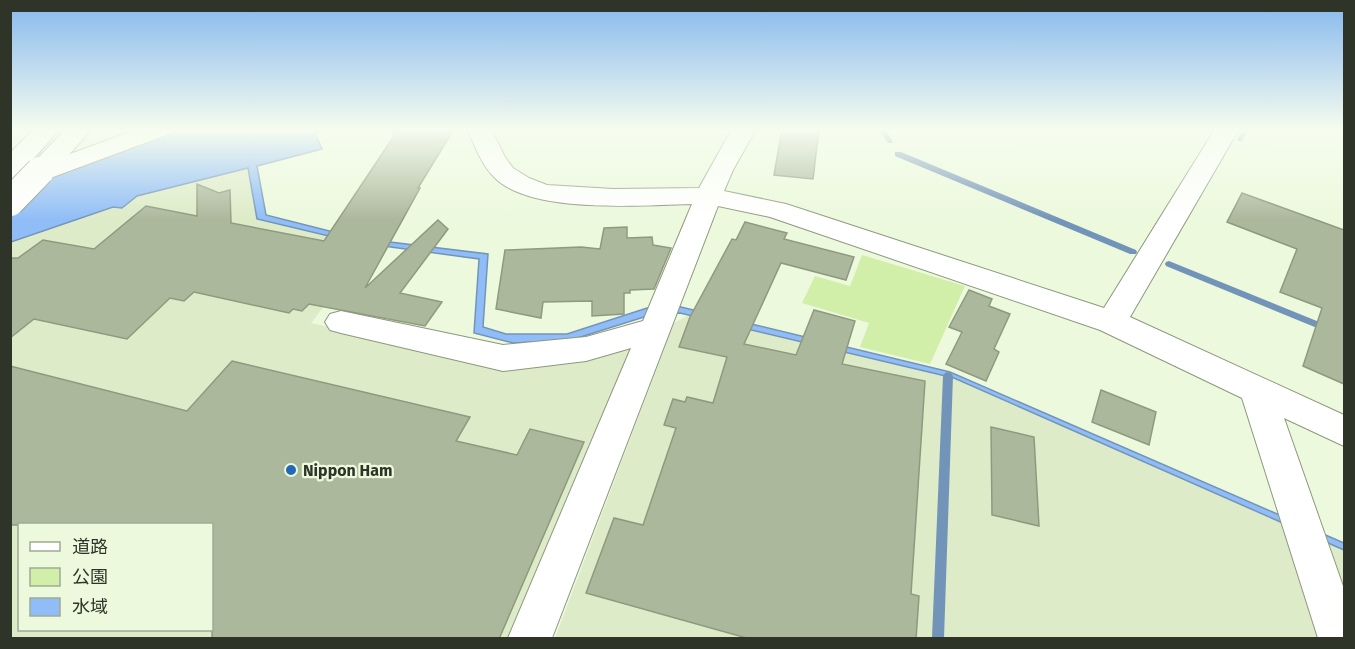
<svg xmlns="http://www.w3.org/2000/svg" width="1355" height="649" font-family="'Fira Sans','Noto Sans JP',sans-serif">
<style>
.built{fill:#ddebc8;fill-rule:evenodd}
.green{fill:#d2efa9}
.water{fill:#90bdf7;stroke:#7394b9;stroke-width:1.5}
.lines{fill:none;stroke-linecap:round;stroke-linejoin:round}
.stream{fill:#7394b9;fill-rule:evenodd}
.building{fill:#acb89c;stroke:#8e9a7f;stroke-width:1.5}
.minor-casing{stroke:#8d987e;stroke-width:2}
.highway-casing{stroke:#8d987e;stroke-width:2}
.minor{fill:#fff;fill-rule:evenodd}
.highway{fill:#fff;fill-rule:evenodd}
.highway-bridge-casing{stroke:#8d987e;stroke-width:30;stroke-linecap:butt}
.highway-bridge{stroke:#fff;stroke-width:28}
.poi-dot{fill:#2367b8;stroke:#ecf9dc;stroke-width:2}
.labels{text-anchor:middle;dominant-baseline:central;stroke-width:4.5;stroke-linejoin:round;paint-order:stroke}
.poi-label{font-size:16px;font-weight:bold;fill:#2f3429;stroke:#ecf9dc;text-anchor:start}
</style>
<rect width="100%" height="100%" fill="#ecf9dc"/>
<path class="built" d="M248,167L257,219L373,244L311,323L500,365L623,345L631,351L510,638H11L10,242L114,207H122L137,196ZM20,524H212V630H20Z
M689,315L948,376L1291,527L1326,638H555L674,323Z
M1329,543L1344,550V590Z"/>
<path class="green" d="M862,255L965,286L930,364L860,347L869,323L802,303L815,276L850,286Z"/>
<path class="water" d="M179,129H330L315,133L322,149L257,166L266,215L357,238L488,254L483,327L506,334H567L647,308L681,307L950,372L1344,543V550L954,378L680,313L644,317L571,340L513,343L474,333L479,259L354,242L257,219L248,168L137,196L122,208L113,207L11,242L10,191Z"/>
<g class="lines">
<path class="stream" d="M878,129H885L893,142L892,143H888Z
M1243,129H1249L1242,141H1238L1237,140Z
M895,152H901L1136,250L1137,252L1136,254H1130L895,156Z
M1169,261L1344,332V339L1166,266L1165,264L1166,262Z
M948,372L951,373L953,376L944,638H932L943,376L945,373Z"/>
</g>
<path class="building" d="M390,129H454L418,188H420L365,288L438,220L448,229L400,293L442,302L425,326L309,304L302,311L293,309L289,313L194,292L184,301L170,298L127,339L34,319L10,338V258H18L43,240L94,249L146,206L197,216V184L219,193L230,190L231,223L324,241L394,136Z
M782,129H819L813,179L774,175Z
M1242,193L1344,230V384L1303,366L1322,308L1280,292L1297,249L1227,222Z
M745,222L787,233L784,239L854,257L846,280L781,263L744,344L796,355L814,310L855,321L842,364L925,381L911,594L919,596L916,639H750L586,593L614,518L643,525L676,428L664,425L673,399L685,402L687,397L713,403L727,357L679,347L690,317L732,239L736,240Z
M627,227V238L652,237L653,245L671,248L654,289L630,290V293H624V314L592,316V301L543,302L541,318L496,309L505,250L581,247L600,249L604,228Z
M969,290L992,299L989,306L1010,314L994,349L999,352L986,381L946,364L962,332L949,327Z
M232,361L470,417L456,441L517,455L530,429L584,442L499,639H212V525H10V366L187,411Z
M1101,390L1156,412L1149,445L1092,422Z
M991,427L1034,437L1039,526L992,515Z"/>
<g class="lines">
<defs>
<path id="minor" d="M138,129H173L169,134L26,187L17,190L10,188V176Z
M467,129H491L505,157L513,168L529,178L547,185L613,189L699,188L732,129H756L733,170L724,191L786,204L1104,308L1215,129H1239L1130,317L1344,415V446L1284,418L1344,589V638H1318L1242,398L1100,330L770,217L718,206L552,638H508L631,348L586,361L503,371L341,333L330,330L325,322L330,314L341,311L503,345L586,337L643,321L692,204C643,205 530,215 494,177C481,164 475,146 467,129Z"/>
<path id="highway" d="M34,129H60L19,175L10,177V153Z
M66,129H92L49,177L40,179L31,177L27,171L31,165Z"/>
</defs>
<use href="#minor" class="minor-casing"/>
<use href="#highway" class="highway-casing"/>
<use href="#minor" class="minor"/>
<use href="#highway" class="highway"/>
<defs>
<path id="highway-bridge" d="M10,202L40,171"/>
</defs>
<use href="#highway-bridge" class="highway-bridge-casing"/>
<use href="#highway-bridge" class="highway-bridge"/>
</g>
<linearGradient id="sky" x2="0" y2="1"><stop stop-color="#85b8ee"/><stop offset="0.59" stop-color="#f6fcef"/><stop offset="1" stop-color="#f6fcef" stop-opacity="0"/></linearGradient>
<rect width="1355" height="220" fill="url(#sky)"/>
<circle class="poi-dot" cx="291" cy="470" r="6"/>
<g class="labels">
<g class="poi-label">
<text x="303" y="470">Nippon Ham</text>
</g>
</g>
<rect width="1355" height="649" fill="none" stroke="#2f3429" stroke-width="24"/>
<rect x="18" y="523" width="195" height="108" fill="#ecf9dc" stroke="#a0aa94" stroke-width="1.5"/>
<rect x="30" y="542" width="30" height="9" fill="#ffffff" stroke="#a0aa94" stroke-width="1.5"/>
<text x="72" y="553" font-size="18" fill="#2f3429">道路</text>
<rect x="30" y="568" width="30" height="18" fill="#d2efa9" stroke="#a0aa94" stroke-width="1.5"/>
<text x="72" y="583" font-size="18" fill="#2f3429">公園</text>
<rect x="30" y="598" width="30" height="18" fill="#90bdf7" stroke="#a0aa94" stroke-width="1.5"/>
<text x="72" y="613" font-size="18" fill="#2f3429">水域</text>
</svg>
